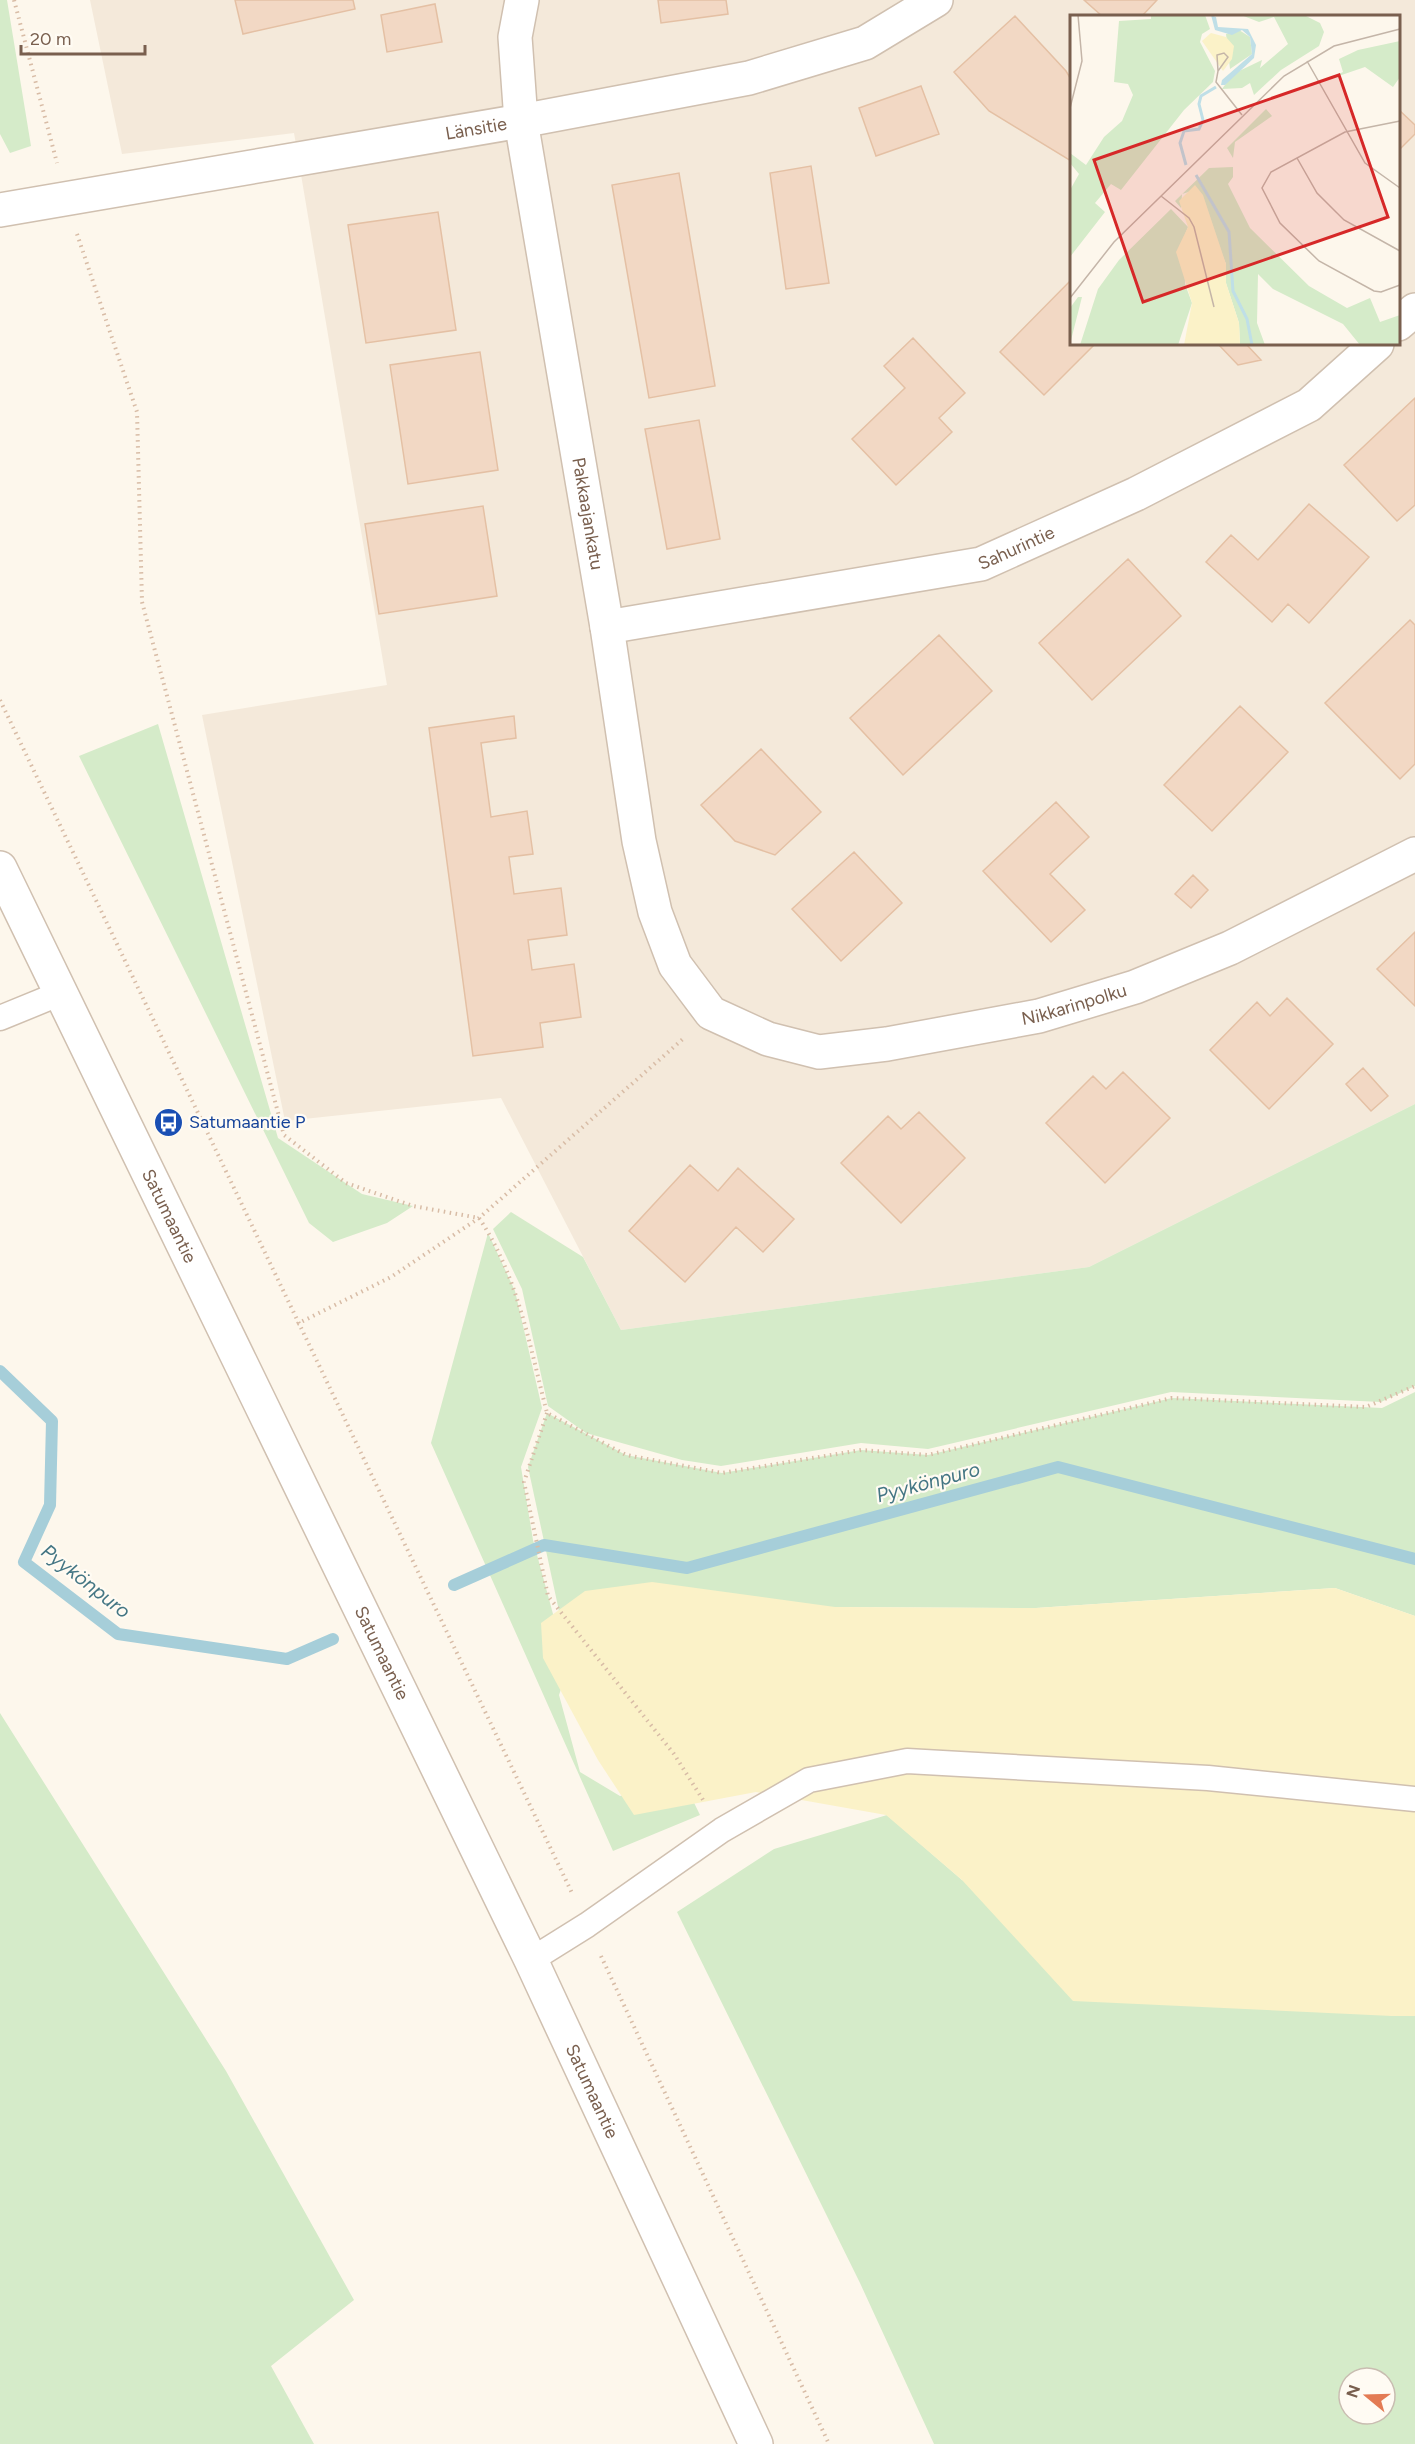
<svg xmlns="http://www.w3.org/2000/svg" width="1415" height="2444" font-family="Figtree,sans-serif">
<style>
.residential{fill:#f4e9da;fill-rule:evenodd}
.green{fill:#d5ebc9;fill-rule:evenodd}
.sand{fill:#fbf2c8}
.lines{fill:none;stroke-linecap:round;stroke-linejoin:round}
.stream{stroke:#a6ced9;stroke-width:12}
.building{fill:#f2d8c4;stroke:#e4c0a4;stroke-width:1.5}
.service-casing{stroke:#d0c0b0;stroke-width:27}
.minor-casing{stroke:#d0c0b0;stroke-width:36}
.tertiary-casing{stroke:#d0c0b0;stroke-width:36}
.path{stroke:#d8bca6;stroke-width:4;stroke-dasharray:1.5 4.5;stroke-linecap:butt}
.service{stroke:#fff;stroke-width:24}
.minor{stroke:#fff;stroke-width:33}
.tertiary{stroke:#fff;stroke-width:33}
.labels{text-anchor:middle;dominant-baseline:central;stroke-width:4.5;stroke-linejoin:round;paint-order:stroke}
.street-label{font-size:18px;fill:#795f4e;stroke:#fffbf3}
.transit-label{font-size:18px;fill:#164399;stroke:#fffbf3;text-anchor:start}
.water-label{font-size:20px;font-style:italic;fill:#447684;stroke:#fffbf3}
.inset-river{fill:none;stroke:#bfdfe7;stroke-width:3}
.inset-road{fill:none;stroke:#c4b5a8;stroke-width:1.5}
.view{fill:#d62828;fill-opacity:0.15;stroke:#d62828;stroke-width:3}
.inset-edge{fill:none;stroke:#795f4e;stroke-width:3}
</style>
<rect width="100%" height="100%" fill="#fdf7ec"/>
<path class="residential" d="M90,0H1415V1104L1089,1267L621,1330L501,1098L285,1121L202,715L387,685L294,133L122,154ZM1072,16H1398V344H1072Z"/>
<path class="green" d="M0,0H7L31,146L10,153L0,134Z
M158,724L278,1138L362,1194L413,1206L387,1223L333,1242L309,1223L79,756Z
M1415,1104V1386L1381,1402L1171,1392L928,1449L861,1443L721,1466L682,1460L586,1433L548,1406L522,1289L493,1229L511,1212L583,1257L621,1330L1089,1267Z
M488,1233L515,1291L542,1408L521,1467L533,1540L553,1614L577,1641L559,1695L580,1772L620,1796L684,1782L700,1815L613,1851L431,1443Z
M1415,1392V1616L1335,1588L1036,1608L835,1607L559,1611L528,1467L547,1413L626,1455L722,1473L861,1450L928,1455L1172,1398L1382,1408Z
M0,1713L226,2071L354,2300L271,2366L314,2444H0Z
M887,1815L962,1880L1392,2016H1415V2444H934L860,2283L677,1912L774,1849ZM1349,2378H1385V2414H1349Z"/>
<path class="sand" d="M652,1582L835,1607L1036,1608L1335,1588L1415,1616V2016H1392L1073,2001L962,1880L886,1815L756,1792L634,1815L598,1760L543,1658L541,1623L585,1591Z"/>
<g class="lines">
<path class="stream" d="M0,1371L52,1421L50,1505L24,1562L118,1634L287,1659L333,1639
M454,1585L544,1545L687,1568L1058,1467L1415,1559"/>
</g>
<path class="building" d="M235,0H353L355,9L243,34Z
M658,0H726L728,14L661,23Z
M1084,0H1157L1142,16H1102Z
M435,4L442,42L387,52L381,15Z
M1015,16L1066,71L1072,81L1071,161L989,111L954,72Z
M921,86L939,134L876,156L859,108Z
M1398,109L1415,125V134L1398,151Z
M811,166L829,283L786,289L770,173Z
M679,173L715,386L649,398L612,185Z
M438,212L456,330L366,343L348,225Z
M1072,279V344H1095L1044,395L1000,352Z
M913,338L965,393L939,418L952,432L896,485L852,439L905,388L884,366Z
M1218,344H1246L1261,360L1238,365Z
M480,352L498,470L408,484L390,365Z
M1415,398V505L1397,521L1344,465Z
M699,420L720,539L667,549L645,429Z
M1309,504L1369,557L1309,623L1288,604L1272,622L1206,562L1231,535L1258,560Z
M483,506L497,596L379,614L365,524Z
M1128,559L1181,616L1092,700L1039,643Z
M1410,620L1415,625V764L1400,779L1325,703Z
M939,635L992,691L903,775L850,718Z
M1240,706L1288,752L1212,831L1164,785Z
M514,716L516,738L481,743L491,817L527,811L533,854L509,857L514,894L561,888L567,935L528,940L532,970L574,964L581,1017L540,1023L543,1047L473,1056L429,728Z
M761,749L821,812L775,855L735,841L701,805Z
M1056,802L1089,837L1050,874L1085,910L1051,942L983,871Z
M854,852L902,903L841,961L792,909Z
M1193,875L1208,890L1191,908L1175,894Z
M1415,932V1006L1377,969Z
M1287,998L1333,1044L1269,1109L1210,1050L1257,1002L1270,1016Z
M1363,1068L1388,1096L1371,1111L1346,1084Z
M1123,1072L1170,1118L1105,1183L1046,1123L1093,1076L1106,1089Z
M919,1112L965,1158L901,1223L841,1163L888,1116L901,1129Z
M690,1165L718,1191L738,1168L794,1219L763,1252L736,1227L685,1282L629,1231Z"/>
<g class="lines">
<defs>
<path id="service" d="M0,1018L61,993
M531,1960L587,1925L722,1830L809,1780L907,1761L1208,1778L1415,1799"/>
<g id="minor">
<path id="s1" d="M522,0L515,37L521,121L607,627L639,841L655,912L675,965L711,1013L768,1039L819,1052L887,1044L1039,1016L1135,987L1230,948L1415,854"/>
<path id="s2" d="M0,210L521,121L749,78L865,43L936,0"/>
<path d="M1398,324L1415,310"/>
<path id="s3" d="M607,627L981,564L1136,494L1309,405L1377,344"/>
</g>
<g id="tertiary">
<path id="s4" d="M0,868L531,1960L756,2444"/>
</g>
</defs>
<use href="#service" class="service-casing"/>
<use href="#minor" class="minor-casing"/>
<use href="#tertiary" class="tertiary-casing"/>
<path class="path" d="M14,0L57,163
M77,234L137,412L142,602L284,1135L346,1183L413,1206L479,1218C518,1276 530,1347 547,1413L626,1455L722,1473L861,1450L928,1455L1172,1398L1366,1407L1415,1386
M0,700L573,1895
M297,1324L391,1277L479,1218L683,1039
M547,1413L524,1482L548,1596L674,1754L705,1803
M601,1956L829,2444"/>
<use href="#service" class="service"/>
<use href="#minor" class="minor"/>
<use href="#tertiary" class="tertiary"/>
</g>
<defs>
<symbol id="bus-disc" viewBox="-11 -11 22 22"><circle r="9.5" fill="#1a4fb4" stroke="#fffbf3"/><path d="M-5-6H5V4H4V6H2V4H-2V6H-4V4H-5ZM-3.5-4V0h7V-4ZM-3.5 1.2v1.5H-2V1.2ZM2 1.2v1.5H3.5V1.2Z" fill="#fff"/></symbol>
</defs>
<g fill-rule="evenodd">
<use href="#bus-disc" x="152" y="1106" width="33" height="33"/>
</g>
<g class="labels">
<g class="street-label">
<text stroke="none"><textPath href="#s2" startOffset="483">Länsitie</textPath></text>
<text stroke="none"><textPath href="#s1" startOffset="520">Pakkaajankatu</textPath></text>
<text stroke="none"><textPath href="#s3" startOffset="418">Sahurintie</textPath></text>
<text stroke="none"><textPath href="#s1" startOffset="1416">Nikkarinpolku</textPath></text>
<text stroke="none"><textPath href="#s4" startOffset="387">Satumaantie</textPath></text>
<text stroke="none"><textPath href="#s4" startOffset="873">Satumaantie</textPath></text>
<text stroke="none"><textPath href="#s4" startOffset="1359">Satumaantie</textPath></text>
</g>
<g class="transit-label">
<text x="189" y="1122">Satumaantie P</text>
</g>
<g class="water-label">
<text transform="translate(928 1482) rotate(-15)">Pyykönpuro</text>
<text transform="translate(86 1581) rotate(38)">Pyykönpuro</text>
</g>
</g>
<g transform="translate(1070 15)">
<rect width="330" height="330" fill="#fdf7ec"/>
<path d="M81,0H135L140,14L132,19L130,27L145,56L143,67L114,95L51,175L41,169L25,188L35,197L0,242V175L9,159L0,148V138L16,150L34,122L52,106L63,80L58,69L44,67L49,6L81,4ZM171,0H234L250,8L254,17L249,31L211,55L184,80L180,68L172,73L152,74L163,59L192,45L190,53L218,29L204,2L189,7ZM169,15L180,22L182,39L160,54L156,19ZM330,26V62L323,72L295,52L254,66L273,57L269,44L288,35ZM196,94L202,101L165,127L163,143L157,133ZM163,152V162L158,169L180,213L239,271L277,293L300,283L310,307L330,300V330H290L273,309L203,274L188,259L187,308L195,330H170L169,308L156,268V249L125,175L112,179L111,193L105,186L139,153ZM101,194L118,212L114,222L115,269L122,288L108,330H10L28,274L49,245ZM8,282H12L0,329V293Z" fill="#d5ebc9"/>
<path d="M141,18L156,22L164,31L162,44L153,56L132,26ZM125,170L133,180L156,249V268L169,308L170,330H114L122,288L106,237L118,212L109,186Z" fill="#fbf2c8"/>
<path d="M141,0L146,2L148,12L178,14L186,30L184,43L155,70H151L152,65L182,39L180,22L172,15L162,20L145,15Z" fill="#bfdfe7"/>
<path class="inset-river" d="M116,150L110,128L114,116L129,114L133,105L129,89L131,81L146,72M126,160L159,217L163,276L177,304L182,330"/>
<path class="inset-road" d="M237,46L295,148L330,173M148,56L147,40L154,38L158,42L148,56L146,67L172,100M0,93L12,46L8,0M330,106L275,117L201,157L192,173L210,208L249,246L304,276L311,277L330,270M227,143L247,178L274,205L330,236M91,181L119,203L124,212L144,292M0,283L44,227L214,61L264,31L330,14"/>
<path class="view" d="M269,60L318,202L73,287L24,145Z"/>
<rect width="330" height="330" class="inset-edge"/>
</g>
<g transform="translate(1367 2396) rotate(289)"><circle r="28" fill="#fffbf3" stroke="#c9bdb1" stroke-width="1.5"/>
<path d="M0-4.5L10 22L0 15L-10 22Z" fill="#e37b54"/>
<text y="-9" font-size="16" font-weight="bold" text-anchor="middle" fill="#795f4e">N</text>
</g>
<path d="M21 45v9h124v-9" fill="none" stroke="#795f4e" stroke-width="3"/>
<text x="30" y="45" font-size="18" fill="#795f4e" stroke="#fffbf3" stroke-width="4.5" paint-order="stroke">20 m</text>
</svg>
